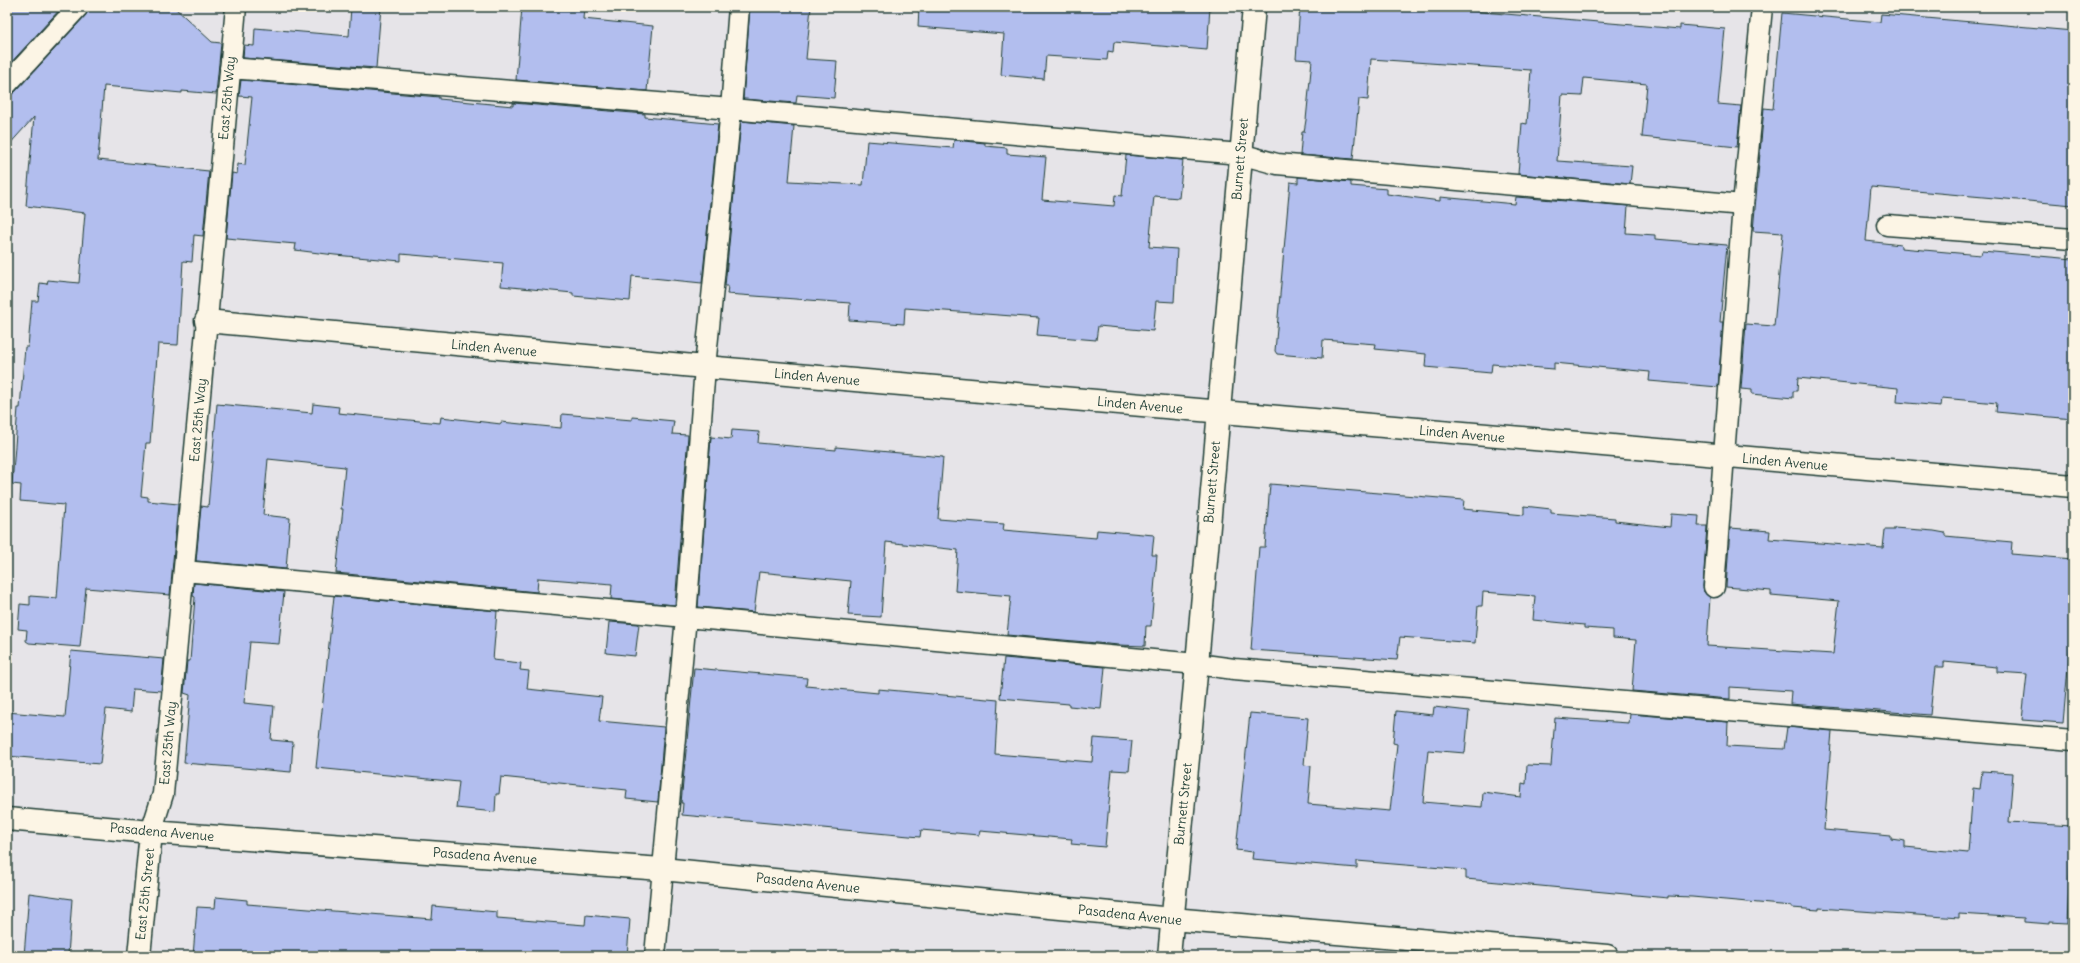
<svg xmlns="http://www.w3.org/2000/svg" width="2080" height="963" font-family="Delius,sans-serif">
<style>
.building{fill:#b2beee;stroke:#1f3d34}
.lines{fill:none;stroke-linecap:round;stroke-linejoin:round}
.lane-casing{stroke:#1f3d34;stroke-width:23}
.street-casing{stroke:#1f3d34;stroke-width:25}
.lane{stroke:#fcf5e5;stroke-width:20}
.street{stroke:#fcf5e5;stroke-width:22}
.labels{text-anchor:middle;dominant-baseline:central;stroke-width:4;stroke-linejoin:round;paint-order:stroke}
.street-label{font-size:13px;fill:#1f3d34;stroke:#fcf5e5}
</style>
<rect width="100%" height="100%" fill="#e6e4e8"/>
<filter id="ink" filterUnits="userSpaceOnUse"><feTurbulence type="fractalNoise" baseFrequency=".025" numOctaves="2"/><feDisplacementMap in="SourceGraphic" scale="8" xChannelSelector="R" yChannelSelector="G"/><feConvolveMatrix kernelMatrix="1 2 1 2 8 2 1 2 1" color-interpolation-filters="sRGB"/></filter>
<g filter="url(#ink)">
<path class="building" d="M7,7H62L7,67Z
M89,7H174L212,42L221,43L216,94L182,91V93L104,86L98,160L209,171L203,236L194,235L192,262L183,261L178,345L158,344L150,443H146L141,496L148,497V501L178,504L170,595L86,588L80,647L29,643L26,641L27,630L18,629L20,604L30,605V596L57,598L64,505L20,501L21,485L12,484L18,408H20L25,347H28L32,301H38L40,283L47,284L48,280L79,283L85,213L26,206L34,117L7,147V95L15,92L86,15Z
M351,7H381L376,68L243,58L244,45L254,46L255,28L349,36Z
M522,7H584L583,19L653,26L647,91L516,80Z
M750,7H811L806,59L837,61L834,98L797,95L796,103L743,99Z
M919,7H1210L1207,50L1114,42L1113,52L1108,51L1107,60L1046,56L1044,79L1001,75L1004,34L918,27Z
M1300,7H1424L1680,29V25L1725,29L1718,104L1741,106L1737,147L1642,137L1647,84L1584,78L1582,96L1562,95L1557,161L1632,166L1630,184L1518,174L1522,123L1527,124L1531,70L1371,59L1368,100L1359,99L1353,159L1300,155L1302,132H1304L1306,120L1312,60L1296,59Z
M1782,13L1880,22L1881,14L2073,31V205L1871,187L1866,241L1901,245V248L1981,255L1982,251L2073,259V419L1996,412L1997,403L1942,398L1941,406L1897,402L1898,388L1798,378L1797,391H1793V398L1752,394V390L1741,389L1746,324L1774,326L1783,233L1753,231L1764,108L1773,109Z
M241,80L439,97V99L513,106V103L645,114V117L718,124L702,283L632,276L630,301L573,296V293L501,286L503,263L401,254V261L335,255L295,250L296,244L226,238L232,173L237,174L238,164L245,165L252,97L239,96Z
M741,121L794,126L789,181L863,185L867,141L953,148L954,140L985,143V146L1007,148V154L1046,157L1042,200L1114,206L1115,195L1122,196L1126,155L1183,160L1179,198L1154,196L1149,247L1177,249L1174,302L1156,301L1153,331L1098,326L1096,340L1037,335L1039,318L905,308L904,324L849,320L850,303L727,294L728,286H725Z
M1298,177L1351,182V186L1387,189V194L1440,201V197L1515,204L1516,197L1628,206L1626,233L1655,235V239L1727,245L1720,322H1723L1718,387L1649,381L1650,372L1554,363V369L1492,364L1491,373L1425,367L1426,354L1375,349L1376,344L1323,340L1322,358L1277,354L1275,351L1290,182L1298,183Z
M217,404L312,413L313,404L339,407L338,413L440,423L441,417L501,424V422L561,428L562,414L632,420V417L674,421L672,434L688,435L675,605L611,599L612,584L538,578L537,592L336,573L343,509H341L345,467L268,459L263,515L290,518L286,569L196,561L201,506L208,507Z
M732,430L759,432L758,443L836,450V447L943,457L938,519L1004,524L1003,530L1096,538L1097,530L1154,535L1152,555H1157L1151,626H1146L1145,646L1119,645L1007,635L1011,596L955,591L958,550L886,542L881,617L848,615L851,581L759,572L754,612L698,607L711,437L731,439Z
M1270,484L1464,500L1463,509L1524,515V506L1551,509V513L1615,518V521L1670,527L1671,514L1699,516L1698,526H1707L1703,586L1704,592L1710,597L1707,646L1833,654L1839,601L1771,595V591L1726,587L1730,528L1770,531L1769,539L1883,548L1885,530H1894V528L1934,531L1945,533V536L2012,542L2011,554L2073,559V634H2071L2063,723L2022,720L2027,674L1997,672V667L1944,662V667H1935L1930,715L1790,704L1791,691L1730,687V699L1632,691L1636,640L1613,638V630L1584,628V625L1533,620L1535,596L1483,592L1482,606H1478L1475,643L1400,637L1397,660L1251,650L1259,547H1265Z
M194,583L284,592L279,644L250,642L244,703L274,706L271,740L293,742L291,772L184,763L190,695L184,693L187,661H190L195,597L193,596Z
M334,596L497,611L493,660L521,663L520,670L529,671L527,689L602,697L599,721L664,727L658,802L626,799L627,790L501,777L499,794H496L495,812L456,808L459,782L316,768Z
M609,622L639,624L635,656L606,653Z
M71,651L164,659L161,691L133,689L131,712L106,709L100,764L7,756V712L65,717Z
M1004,658L1105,667L1101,709L1069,706V704L1000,698Z
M694,668L807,678L806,686L878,693V689L998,700L995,754L1092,762L1094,738L1132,741L1129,771L1112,770L1105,847L1071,844L1072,839L980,831L979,835L921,830L920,837L682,815L683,803H681Z
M1434,707L1469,711L1465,753L1428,750L1423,802L1482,807L1483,792L1521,797L1522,783L1526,784L1527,765L1551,766L1555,718L1629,723L1630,714L1728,722L1727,746L1784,749L1787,727L1832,731L1824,830L1891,836V839L1905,841V847L1968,853L1973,788L1980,789L1982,771L2013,773L2009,822L2072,826L2067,923L2050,922V924L2024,922V918L1959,914V918L1819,908V910L1792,908V906L1692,897L1668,896V898L1466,879V870L1357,861V868L1252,859L1253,852L1236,850L1250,713L1308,718L1304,765L1311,766L1308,804L1390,811L1397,744L1393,743L1396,711L1433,715Z
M29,893L72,899L68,956H24Z
M216,897L247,900V904L432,919L433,906L497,912V918L585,925L586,915L630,919L627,956H193L197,907L215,908Z"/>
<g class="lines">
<defs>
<path id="lane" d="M230,68L731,109L1240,154L1277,164L1743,205
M7,84L78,7
M1887,225L2073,239
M184,571L1197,664L1234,669L2073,740
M1714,587L1743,205L1762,7
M151,832L163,794L236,7
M655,956L686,617L705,367L731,109L739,7"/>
<path id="street" d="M206,321L705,367L2073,486
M7,819L151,832L662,869L1172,919L1607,956
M139,956L151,832
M1169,956L1197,664L1254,7"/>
</defs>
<use href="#lane" class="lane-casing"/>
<use href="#street" class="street-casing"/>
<use href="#lane" class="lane"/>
<use href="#street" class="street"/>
</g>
</g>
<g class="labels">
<g class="street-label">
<text transform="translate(227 98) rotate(-85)">East 25th Way</text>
<text transform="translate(1240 159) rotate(-85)">Burnett Street</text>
<text transform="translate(494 348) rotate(5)">Linden Avenue</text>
<text transform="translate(817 377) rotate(5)">Linden Avenue</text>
<text transform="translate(1140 405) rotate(5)">Linden Avenue</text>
<text transform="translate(198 420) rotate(-85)">East 25th Way</text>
<text transform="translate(1462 434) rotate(5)">Linden Avenue</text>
<text transform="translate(1785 462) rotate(5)">Linden Avenue</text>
<text transform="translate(1212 482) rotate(-85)">Burnett Street</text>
<text transform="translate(168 743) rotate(-85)">East 25th Way</text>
<text transform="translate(1183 804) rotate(-84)">Burnett Street</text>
<text transform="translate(162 832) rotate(5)">Pasadena Avenue</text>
<text transform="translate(485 856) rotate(4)">Pasadena Avenue</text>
<text transform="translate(808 883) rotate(6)">Pasadena Avenue</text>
<text transform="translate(145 894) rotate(-84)">East 25th Street</text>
<text transform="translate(1130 915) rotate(6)">Pasadena Avenue</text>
</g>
</g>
<rect width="2080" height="963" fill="none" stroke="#fcf5e5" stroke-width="24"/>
<rect x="12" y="12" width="2056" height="939" fill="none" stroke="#1f3d34" stroke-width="1.5" filter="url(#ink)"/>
</svg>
